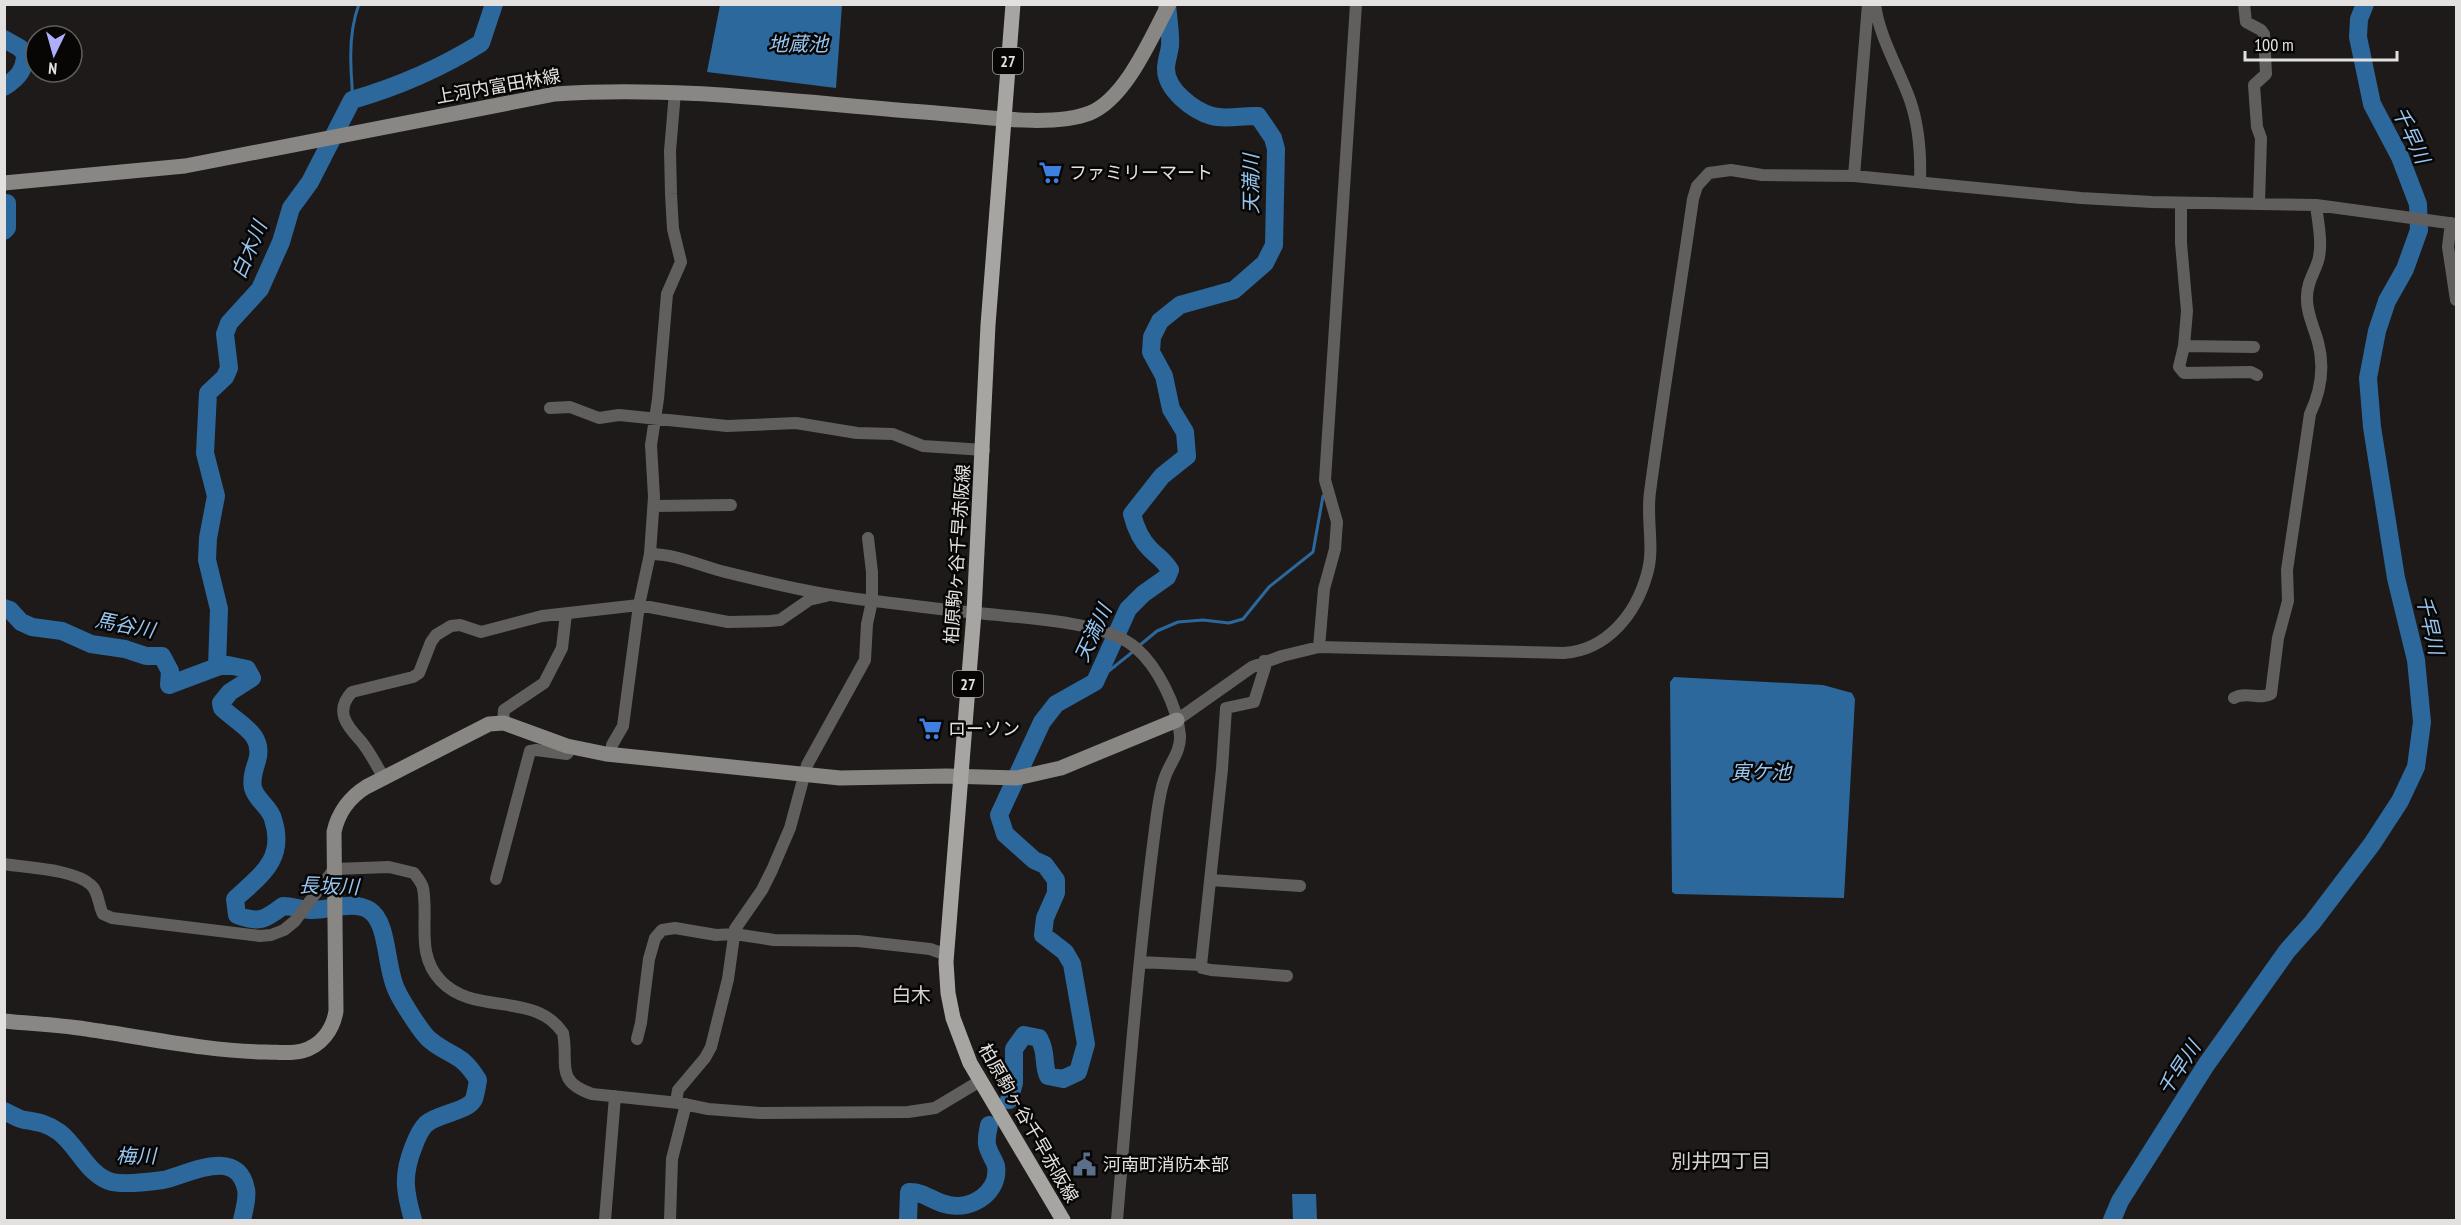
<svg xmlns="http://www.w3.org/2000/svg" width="2461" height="1225" font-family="'PT Sans Narrow','Noto Sans JP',sans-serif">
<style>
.water{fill:#2c689c}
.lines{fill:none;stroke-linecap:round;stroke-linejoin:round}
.stream{stroke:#2c689c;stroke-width:3}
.river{stroke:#2c689c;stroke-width:18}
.street{stroke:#605f5e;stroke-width:12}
.secondary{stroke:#888784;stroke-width:15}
.primary{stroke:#a7a5a2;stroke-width:15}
.labels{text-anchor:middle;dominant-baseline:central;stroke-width:5;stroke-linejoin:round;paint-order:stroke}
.shield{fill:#070605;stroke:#a19f9e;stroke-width:1.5}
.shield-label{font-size:16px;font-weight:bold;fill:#e3e1e0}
.street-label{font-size:18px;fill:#e3e1e0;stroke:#070605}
.poi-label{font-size:18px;fill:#e3e1e0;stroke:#070605;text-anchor:start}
.water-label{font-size:20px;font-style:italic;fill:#96c5f2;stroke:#070605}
.neighbourhood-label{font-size:20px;fill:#d5d1cf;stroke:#070605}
</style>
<rect width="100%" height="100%" fill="#1d1a19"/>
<path class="water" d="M720,5H842L836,88L707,72Z
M1674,677L1823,685L1852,693L1855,699L1844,898L1675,894L1672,892L1670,682Z
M1292,1194H1316L1317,1220H1293Z"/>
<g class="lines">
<path class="stream" d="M352,100C353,88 351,78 351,66C350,46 352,23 359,4
M1140,645L1157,631L1178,622L1203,620L1229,623L1243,619L1269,587L1313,552L1323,496
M1095,682L1135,650"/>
<path class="river" d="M4,39L20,48L25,54C25,70 18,78 4,87
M4,231L7,228V203
M4,608L10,610L21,622L32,627L62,631L91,644L125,649L146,656H162L170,671L169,685L217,667L228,665L247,669L252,678L230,692L221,703L222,708C240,725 265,734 257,761C254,770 251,779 253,788C256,800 270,807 273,819C286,859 261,875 235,899L237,915C259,924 266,919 283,906C293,906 301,910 310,910C328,911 353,900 369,910C389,922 385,968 397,991C401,1000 422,1034 430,1040C452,1058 461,1052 478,1080C477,1086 476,1093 474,1099C468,1112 438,1113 426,1124C419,1131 416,1140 413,1148C402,1176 405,1192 413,1220
M217,667L219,609L207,560L208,538L216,496L205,453L208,393L225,377L229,368L225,334L229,323L260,289L281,242L291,208L310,182L352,100C397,87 441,68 481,43L494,4
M1009,1100L1014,1083V1049L1024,1035L1039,1038C1048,1055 1042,1061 1048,1076L1063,1079L1078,1072L1086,1044L1072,964L1065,952L1043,935L1045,918L1056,893V880L1045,865L1034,860L1005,834L999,815L1042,722L1056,704L1095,682L1128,609L1143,594L1167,577L1170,570C1164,560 1158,557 1150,549C1141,540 1135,526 1132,514L1162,476L1187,456L1185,432L1171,409L1164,376L1151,352L1152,337L1160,321L1180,305L1234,290L1265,263L1274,245L1276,149L1273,138L1258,116C1243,115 1227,120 1212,116C1194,111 1166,90 1166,69C1166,61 1169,54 1170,46C1171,33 1168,18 1167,4
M4,1111C11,1114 18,1119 25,1120C39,1122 48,1124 59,1132C78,1146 88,1176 112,1182C127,1185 148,1182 163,1180C187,1175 237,1146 246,1189C248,1198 244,1211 242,1220
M908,1220L909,1192C924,1191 934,1203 949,1205C972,1210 1000,1192 996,1166C994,1159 988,1152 987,1144C986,1139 988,1131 989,1125
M2112,1220L2120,1201L2206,1065L2287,951L2312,923L2372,844L2400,801L2416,767L2422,722L2416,660L2396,578L2372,427L2368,378L2377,331L2387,301L2405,269L2419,230L2418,204L2400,157L2372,104L2358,37L2359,19L2365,4"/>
<path class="street" d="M1875,4C1879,37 1899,69 1910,100C1919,126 1921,154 1920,182
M2244,4L2246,22L2261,30L2264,34L2266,74L2254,85L2257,127L2261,138L2259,203
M1854,176L1868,4
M2181,203V243L2187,311L2184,346L2179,367L2184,373L2251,372L2257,375
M2451,223L2448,247L2456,300
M2184,346L2254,347
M550,408L570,407L599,418L619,415L727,426L796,423L857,433L893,434L923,446L984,450
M654,506L731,505
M650,554C676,554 701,566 725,572C774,584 824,596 875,601C909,605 944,610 978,613C1019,618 1105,620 1136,648C1158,667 1177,706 1180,735C1181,753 1169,763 1164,780C1159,795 1157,813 1155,829C1138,959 1128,1090 1117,1220
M1319,647L1324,589L1335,549L1337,522L1325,480L1356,4
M2234,698C2246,691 2260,700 2271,694L2278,638L2288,601L2287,570L2310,414C2321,391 2325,368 2318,342C2314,327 2306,312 2307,297C2307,282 2314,274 2318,261C2323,244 2318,223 2316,205
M1177,720L1252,667L1282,656L1319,647L1564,653C1607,650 1636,614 1647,574C1655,548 1646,520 1650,492C1663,394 1679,297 1693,199L1697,186L1709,173L1731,170L1762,175L1854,176L2081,198L2152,202L2316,205L2456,224
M503,723L504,710L544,683L562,648L566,614
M611,755L612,745L623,726L639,605L650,554L654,497L651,445L658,399L667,294L681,262L673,229L671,194L670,151L675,92
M383,776C376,765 369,750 360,740C347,726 334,711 352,692L413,677L419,673L431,642L436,635L451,626L460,625L481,632L542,616L639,605L728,622L770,621L780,620L809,600L826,596
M4,864C27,868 74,869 91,885C99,892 98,905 103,914L112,918L260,936L271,935L284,930L295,921L334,869L389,867L414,873C417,877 422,883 423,888C429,920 415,954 441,981C474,1016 535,991 563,1033C569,1064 554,1081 592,1094L679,1103L708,1109L760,1113L908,1112L935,1108L980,1081
M496,879L530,751L536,750L567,754L571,748
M1210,880L1300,886
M1140,962L1201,965L1202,968L1211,970L1287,976
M1201,965L1222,769L1226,708L1254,702L1265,667L1264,661
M637,1039L641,1023L649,959L655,938L662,930L675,928L716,935L735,934L774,940L858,941L930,949L947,955
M676,1102L678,1090L705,1058L711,1047L728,979L735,929L762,890L772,870L790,828L807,765L865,660L867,624L872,601V572L868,538
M605,1220L615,1096
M670,1220L672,1159L686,1104"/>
<path class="secondary" d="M4,183L185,166L555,94C682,85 809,104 936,113C978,116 1052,128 1090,113C1126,98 1151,38 1169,4
M4,1021C33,1024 63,1025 92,1030C149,1038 207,1051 265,1052C277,1052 291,1054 302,1051C321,1046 333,1030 336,1011L334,832C338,813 350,797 366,787L489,724L504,723L567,746L606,754L840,778L947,776L1017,778L1061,768L1177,720"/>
<path class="primary" d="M1013,4L988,325L974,613L946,962L948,993L953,1018L970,1063L1063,1220"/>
</g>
<defs>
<symbol id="supermarket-bare" viewBox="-9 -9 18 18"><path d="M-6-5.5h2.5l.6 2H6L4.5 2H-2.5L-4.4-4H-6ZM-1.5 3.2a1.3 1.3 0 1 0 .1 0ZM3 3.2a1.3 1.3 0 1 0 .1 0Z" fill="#3f7fe0" stroke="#070605" stroke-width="2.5" paint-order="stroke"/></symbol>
<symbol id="civic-bare" viewBox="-9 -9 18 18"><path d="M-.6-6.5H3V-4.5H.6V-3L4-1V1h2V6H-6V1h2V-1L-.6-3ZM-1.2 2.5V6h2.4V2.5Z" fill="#5c6f8a" stroke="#070605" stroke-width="2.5" paint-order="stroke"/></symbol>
</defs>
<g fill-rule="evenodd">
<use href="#supermarket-bare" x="1034" y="156" width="33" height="33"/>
<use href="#supermarket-bare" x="914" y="712" width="33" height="33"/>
<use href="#civic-bare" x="1068" y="1148" width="33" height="33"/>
</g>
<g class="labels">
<g class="shield">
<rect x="993" y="48" width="30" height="26" rx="4.5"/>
<rect x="953" y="671" width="30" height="26" rx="4.5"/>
</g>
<g class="shield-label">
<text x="1008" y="61">27</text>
<text x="968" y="684">27</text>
</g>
<g class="street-label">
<text transform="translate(498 86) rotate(-10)">上河内富田林線</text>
<text transform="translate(957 554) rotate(-86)">柏原駒ヶ谷千早赤阪線</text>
<text transform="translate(1029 1123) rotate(60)">柏原駒ヶ谷千早赤阪線</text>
</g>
<g class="poi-label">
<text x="1069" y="172">ファミリーマート</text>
<text x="948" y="728">ローソン</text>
<text x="1103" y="1164">河南町消防本部</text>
</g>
<g class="water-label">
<text x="798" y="44">地蔵池</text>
<text transform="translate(2411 135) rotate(65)">千早川</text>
<text transform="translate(1251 184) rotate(-90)">天満川</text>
<text transform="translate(249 250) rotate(-67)">白木川</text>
<text transform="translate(125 625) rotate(11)">馬谷川</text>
<text transform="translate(2430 625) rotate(77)">千早川</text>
<text transform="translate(1093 633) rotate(-65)">天満川</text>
<text x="1761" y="772">寅ケ池</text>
<text transform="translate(329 886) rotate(2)">長坂川</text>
<text transform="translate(2179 1068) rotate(-57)">千早川</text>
<text x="136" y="1156">梅川</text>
</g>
<g class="neighbourhood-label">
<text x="911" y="995">白木</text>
<text x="1721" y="1161">別井四丁目</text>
</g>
</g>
<rect width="2461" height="1225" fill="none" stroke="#e3e1e0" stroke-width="12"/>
<g transform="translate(54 54) rotate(185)"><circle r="28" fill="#070605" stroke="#5f5e5d" stroke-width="1.5"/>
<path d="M0-4.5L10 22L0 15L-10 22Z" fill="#adaffb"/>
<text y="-9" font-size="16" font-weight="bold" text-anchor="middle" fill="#e3e1e0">N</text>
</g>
<path d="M2245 51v9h152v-9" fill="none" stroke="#e3e1e0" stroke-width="3"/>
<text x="2254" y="51" font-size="18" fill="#e3e1e0" stroke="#070605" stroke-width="4.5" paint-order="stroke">100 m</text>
</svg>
